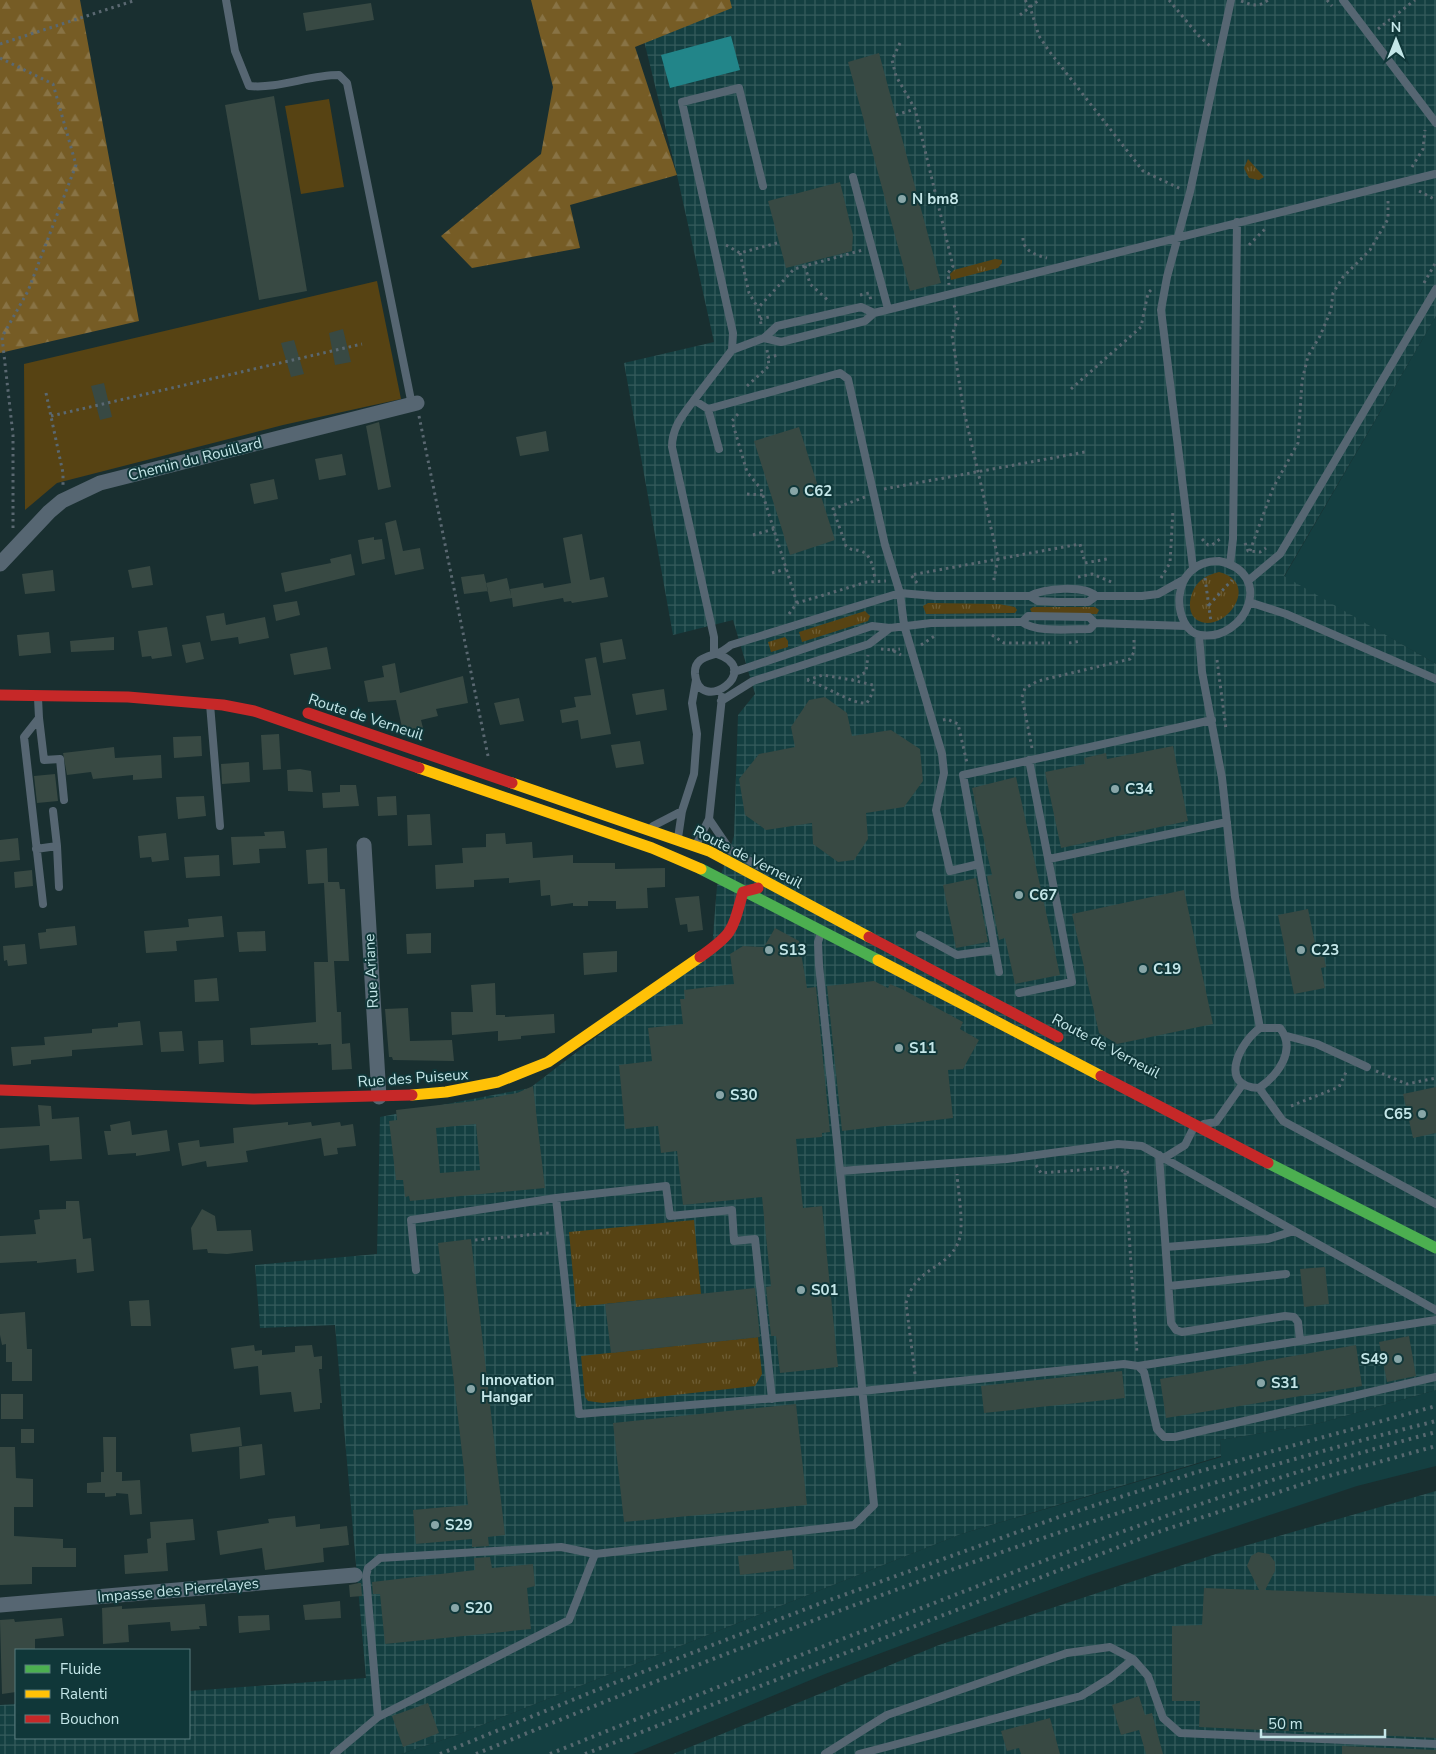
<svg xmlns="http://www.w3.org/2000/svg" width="1436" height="1754" font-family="'Nunito Sans',sans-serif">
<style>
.built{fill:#143f41}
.industrial{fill:url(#industrial-grid)}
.grass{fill:url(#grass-tufts)}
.forest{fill:url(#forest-firs)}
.green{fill:#574313}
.water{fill:#228589}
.building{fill:#384943;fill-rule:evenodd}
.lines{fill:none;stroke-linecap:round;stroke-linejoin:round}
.path{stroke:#5a6871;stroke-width:3;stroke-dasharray:2.5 4;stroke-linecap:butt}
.lane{stroke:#566672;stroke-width:8}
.street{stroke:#566672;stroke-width:15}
.fast{stroke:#4caf50;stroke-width:11}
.slow{stroke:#ffc107;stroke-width:11}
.jam{stroke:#c62828;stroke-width:11}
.rail{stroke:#56686f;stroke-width:4;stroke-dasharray:2.5 5;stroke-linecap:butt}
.poi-dot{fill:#88a6a8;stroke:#103739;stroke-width:2}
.labels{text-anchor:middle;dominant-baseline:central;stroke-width:4;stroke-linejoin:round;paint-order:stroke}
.poi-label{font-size:15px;font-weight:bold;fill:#c4e6e8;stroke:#103739;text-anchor:start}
.street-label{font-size:15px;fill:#c4e6e8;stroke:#103739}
</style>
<defs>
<pattern id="industrial-grid" width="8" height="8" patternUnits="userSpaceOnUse" patternTransform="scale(1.25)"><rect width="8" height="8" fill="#143f41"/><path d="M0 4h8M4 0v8" fill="none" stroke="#355b5c"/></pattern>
<pattern id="grass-tufts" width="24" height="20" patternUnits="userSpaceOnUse" patternTransform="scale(1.25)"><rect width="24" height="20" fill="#574313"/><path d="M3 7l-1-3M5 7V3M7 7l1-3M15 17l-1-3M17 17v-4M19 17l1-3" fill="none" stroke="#6e5e35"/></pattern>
<pattern id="forest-firs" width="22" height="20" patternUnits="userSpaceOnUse" patternTransform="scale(1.25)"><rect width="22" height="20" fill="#765c25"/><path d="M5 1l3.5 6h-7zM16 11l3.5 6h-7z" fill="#887345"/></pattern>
</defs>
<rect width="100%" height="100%" fill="#192f30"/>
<path class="built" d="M1436,316V664L1284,577Z
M1436,1390V1466L1357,1486L1087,1576L825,1674L633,1754H401L457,1735L961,1534L1221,1457L1220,1440L1320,1423Z"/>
<path class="industrial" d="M634,0H1436V316L1284,576L1436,664V1390L1320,1423L1220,1440L1221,1456L961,1534L457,1735L401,1754H0V1705L16,1704V1738H189V1691L366,1678L335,1325L260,1328L255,1265L377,1254L380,1117L530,1088L712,948L717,886L734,836L738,715L755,694L733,620L673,635L624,363L714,342L677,175Z
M1436,1491V1754H673L939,1645L1216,1554Z"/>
<path class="grass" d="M1248,159L1264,177L1259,180L1249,178L1244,168Z
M995,259L1002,260V263L998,268L951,280L950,274L954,270Z
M1219,572C1263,583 1223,636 1197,620C1185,612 1190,591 1199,582C1205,576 1212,574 1219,572Z
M928,603L999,604L1015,607L1017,610L1015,613L926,614L923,606Z
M1033,607H1095L1099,610L1097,614L1032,613L1030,609Z
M865,611L870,616L868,621L802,642L799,632Z
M785,637L788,641V647L771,652L768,642Z
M694,1220L701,1294L576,1307L569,1232Z
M758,1337L762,1374L755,1386L603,1403L588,1401L585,1397L581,1356Z"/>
<path class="forest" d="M0,0H80L139,321L0,353Z
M531,0H730L732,8L635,47L677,175L570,205L580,248L472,268L441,236L541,154L553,87Z"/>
<path class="green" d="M329,99L344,187L301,194L285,106Z
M377,281L401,399L283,425L57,483L25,510L24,364Z"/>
<path class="water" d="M731,36L740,70L670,88L661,55Z"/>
<path class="building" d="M371,3L374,20L306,31L303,13Z
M879,53L941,283L910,291L848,62Z
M274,96L307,291L259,300L225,105Z
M840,182L853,235L852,251L786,268L768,201Z
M343,329L351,362L335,365L329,333Z
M294,340L304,374L291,377L281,343Z
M104,383L112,417L100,420L91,386Z
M379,422L391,487L378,490L366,426Z
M799,427L835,540L790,555L754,441Z
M546,431L549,451L520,456L516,437Z
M342,454L346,475L319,480L315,459Z
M274,479L278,499L254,504L250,484Z
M396,520L403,551L420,548L424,569L395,575L385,523Z
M582,534L590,580L604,577L608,597L572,603L571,601L564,602L563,598L513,607L512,598L490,602L486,583L507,578L511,596L510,589L543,583L544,588L571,583L563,538Z
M374,537V540L382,539L385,559L362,564L358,540Z
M351,554L355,575L285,592L281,573L331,563L330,559Z
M150,566L153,585L132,588L128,570Z
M53,570L55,591L25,594L22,574Z
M484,574L488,591L464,594L461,577Z
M297,601L300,615L276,621L273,605Z
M224,613L226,625L265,617L269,638L239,644L238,637L211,641L206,616Z
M167,627L172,656L152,659L151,656L142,657L138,631Z
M49,632L51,653L19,656L17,635Z
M114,637V650L71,652L70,641Z
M622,639L626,659L603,663L600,643Z
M200,642L204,659L186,663L182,645Z
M327,647L331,669L294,675L290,654Z
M596,657L611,734L581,739L578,720L562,723L560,710L576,707L574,697L591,695L585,659Z
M395,663L400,693L463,676L468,703L436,709L438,716L421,720L424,732L408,734L403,732L396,700L368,702L364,681L384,677L382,666Z
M664,689L667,710L636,715L632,694Z
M825,697L847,713L852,736L891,730L920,749L923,781L904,807L866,813L868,839L854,860L838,862L813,844L812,823L766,830L745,815L739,779L759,754L795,747L791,727L809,700Z
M519,698L524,721L500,725L494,703Z
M279,734L281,769L263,770L261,735Z
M201,736L202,756L174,758L173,737Z
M640,741L644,764L616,768L611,745Z
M1173,746L1188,821L1061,848L1045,772L1085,764L1084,758L1106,753L1107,759Z
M114,747L115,758L161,755L162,778L133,780V775L93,779L91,772L67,775L63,753Z
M249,762L250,782L222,784L221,764Z
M300,769L311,771L313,792L288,791L287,770Z
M55,774L58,801L37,803L34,776Z
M1016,777L1060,975L1015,984L1005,938L999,940L987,876L992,875L972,788Z
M340,785H356L359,806L323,808L322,793L340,792Z
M204,796L206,816L178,819L176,797Z
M396,796L397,815L378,816L377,797Z
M430,814L432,845L408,846L407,815Z
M284,831L286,848L259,849L260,863L233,865L231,837L265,836L264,832Z
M166,833L169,860L152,862L151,857L140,858L138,836Z
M505,833L506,844L532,842L533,858L573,855V863H615V869L665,868V887L647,888L648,908L616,909V901H588V906H573V903L551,906L550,895L541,896L540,880L509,883V878L474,880V887L436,889L435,865L463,863L462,848L486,847V834Z
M18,838L20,860L0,862V840Z
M327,848L328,882H339L340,889H345L349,961H334L337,1012H341L342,1044L350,1043L352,1069L332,1070L331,1044L318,1045V1043L251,1045L250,1028L316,1022L314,962H328L324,883L308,884L306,850Z
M219,855L220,876L186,878L184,857Z
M32,870L33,886L15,888L14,872Z
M976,878L988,942L956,948L943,885Z
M1184,890L1213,1024L1117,1044L1099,1033L1072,914Z
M699,896L703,930L688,932L687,924L680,925L675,898Z
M1308,909L1317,953L1323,952L1326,967L1321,968L1325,988L1294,994L1278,915Z
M222,916L224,937L176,941L177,951L146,953L144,931L189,927L188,919Z
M75,926L77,945L40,949L38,933L46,932V929Z
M775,928L799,941L807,988L816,987L830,1132L822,1133V1137L796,1139L803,1208L822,1206L838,1367L780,1373L776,1336H771L766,1287L771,1286L762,1197L683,1205L677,1151L661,1153L658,1126L625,1129L619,1065L652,1061L648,1028L683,1024L680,999H685L684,990L734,984L730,954L743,946L764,947Z
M265,931L266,951L239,952L237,932Z
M431,933V953L407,954L406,934Z
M25,944L27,964L8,966L7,960L4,961L3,946Z
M617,951V972L584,975L583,953Z
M217,978L219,1001L195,1002L194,980Z
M874,981L888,988L890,984L902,989L963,1022L960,1029L979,1040L963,1069L948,1070L953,1118L842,1131L827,986Z
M495,983L496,1015H505V1017L554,1014L555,1033L521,1036V1039L498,1041V1031L452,1035L451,1012H473L471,985Z
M408,1008L410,1041L452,1040L454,1061L393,1060L392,1057H389L385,1009Z
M140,1021L143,1045L72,1050V1056L31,1060V1064L13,1066L11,1047L45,1045L44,1037L92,1033V1029L118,1027V1023Z
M182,1031L184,1051L161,1052L159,1032Z
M223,1040L224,1062L199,1064L198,1041Z
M533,1086L545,1188L410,1201L409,1196L405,1197L403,1180H396L389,1121L397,1120L396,1110L474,1101L517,1093ZM476,1124L480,1170L440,1173L436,1128Z
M1436,1087V1133L1413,1138L1403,1094Z
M38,1105L51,1106L52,1119L79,1117L82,1159L50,1161L49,1145L0,1149V1128L40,1126Z
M130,1121L132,1135L167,1130L170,1151L136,1156V1153L108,1155L104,1131H111L110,1125Z
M288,1122V1125L311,1122L312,1126L340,1122L341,1126L353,1124L356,1146L337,1148L338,1154L324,1156L321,1138L246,1151L248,1162L207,1167L206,1161L182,1166L178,1143L199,1140L200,1147L234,1143L233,1128Z
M66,1201H79L83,1239L91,1238L94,1271L77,1273L76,1259L37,1263V1261L0,1263V1236L36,1234L34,1220L40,1219L39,1210L66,1209Z
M202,1209L215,1216L217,1231L251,1230L253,1251L227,1254L208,1253L207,1249L193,1250L191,1228Z
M471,1239L505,1535L488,1537L489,1546L472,1547V1539L416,1544L413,1510L468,1505L438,1243Z
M1325,1267L1329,1304L1304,1307L1300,1269Z
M755,1288L760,1337L611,1353L605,1304Z
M149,1300L151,1326H131L129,1301Z
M25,1312L27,1349H32V1381H12V1362H6V1344L2,1345L0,1335V1314Z
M1409,1336L1416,1376L1387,1382L1379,1342Z
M254,1345L255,1351L262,1350V1355L295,1352V1346L312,1345L314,1357L322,1356V1369H319L322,1403H320V1409L294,1412L291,1392L260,1395L258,1366L234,1369L231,1348Z
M1356,1345L1362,1386L1166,1418L1160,1379Z
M1122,1371L1125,1398L984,1413L981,1386Z
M1,1394H23V1419H1Z
M796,1404L807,1505L624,1522L613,1423Z
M240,1427L242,1446L192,1452L190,1434Z
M21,1429H34V1443H21Z
M103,1437H116V1472H122V1481L140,1480L142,1514L130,1515L128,1494L116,1493V1496L105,1497V1493H87V1483L101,1482V1472H104Z
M262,1444L265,1475L240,1479L239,1447Z
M0,1447H15L16,1478L33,1479V1507H14V1536L63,1539V1548H76V1567H32V1584L0,1585Z
M295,1516L296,1527L320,1524V1529L347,1526L349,1545L323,1548L324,1562L265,1570L262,1548L220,1555L217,1531L269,1523L268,1519Z
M193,1519L195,1540L166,1543L168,1571L125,1574L124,1555L148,1553L147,1539L151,1538L150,1522Z
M792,1550L794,1569L740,1575L738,1556Z
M1258,1552L1269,1554L1275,1562V1571L1265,1590L1436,1596V1738L1199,1727L1200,1701H1172V1626L1202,1625L1204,1588L1259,1590L1247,1566L1251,1556Z
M490,1557L492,1568L533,1564L535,1586L527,1588L531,1629L385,1644L380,1594H373L372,1582L475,1570L474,1558Z
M359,1583H361L362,1596L350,1597L349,1585Z
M340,1601L341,1618L305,1620L303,1605Z
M205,1604L207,1626H199L200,1629L171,1631L170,1622L128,1625L129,1642L103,1644L102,1608L122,1606V1609Z
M269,1615L270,1630L239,1633L238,1616Z
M62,1618L64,1636L35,1639V1650H16V1692L2,1694L0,1620L14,1619L15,1622Z
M1139,1696L1145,1715L1152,1713L1163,1754H1146L1139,1730L1121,1735L1112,1705Z
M428,1703L439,1733L403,1747L392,1716Z
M1050,1718L1060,1754H1021L1019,1748L1007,1751L1001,1731Z
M1342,1746L1436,1750V1754H1342Z"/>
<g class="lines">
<path class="path" d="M1025,0L1030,7L1039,36L1049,51L1143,171L1181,189
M1169,0L1198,35L1210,46
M1327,0L1332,6
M1241,1C1252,5 1258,8 1268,0
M1020,15L1039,0
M1378,29L1415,0
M900,43L892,60L896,76L915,109L953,266L948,273L949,285
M0,44L136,0
M0,58L53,84L76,165L28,291L2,337L13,435V528
M896,115L915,109
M1412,167L1423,149L1425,130
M1419,191L1436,200
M1023,238C1023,251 1036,255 1047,258
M726,245L740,253L777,243
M1249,245L1265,229
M740,253L749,293L758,308
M805,266L810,284L830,302
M1424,283L1436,262
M860,295L869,293L871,300
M954,305L958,318L952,335L963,407L998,558L993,584
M760,319L769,317
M761,324L758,308L794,269L863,250
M767,350L768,357L779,355
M747,386L769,366L768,357
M1071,389L1141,327L1148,293L1153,288
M46,393L63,473V486
M738,414L732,421L747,472L761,489L797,603
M51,416L362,344
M419,416L488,756
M884,489L1085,452
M747,494L763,495
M865,497L833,509L846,546C851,551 855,549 861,551C872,555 874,571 875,580
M753,535L774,529
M1202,539L1208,545H1212L1220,539
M1245,543L1248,551L1260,552L1266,548
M1250,551L1273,488L1298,443L1302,381L1308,356L1320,336L1331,310L1333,293L1343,277L1370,250L1388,219V199
M772,573L786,569
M1078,577L1092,574L1114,583
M1161,578L1170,563L1173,510
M1205,578L1211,622
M917,583L911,575L1080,544L1085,563L1107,559
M1209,605L1232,580
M789,614L797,603L867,582L886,581
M992,635L1004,643H1050
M1069,643L1082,641
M921,645L936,635
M881,649L892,650L901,655
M892,650L900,649
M1217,660L1226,729
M807,680C824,685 853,705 867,703L873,692V685L852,680
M807,680L823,675L852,680L866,672L868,655
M943,720L947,719L958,724L967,763
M1032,748L1022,697L1025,688L1038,681L1130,659L1134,652V636
M1376,1071L1407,1084L1436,1078
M1291,1106L1339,1087L1347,1070
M1036,1165L1041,1173L1118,1167L1125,1173L1132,1171
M1125,1173L1137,1354
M475,1240L549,1233
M915,1374L906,1303C916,1266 945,1271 958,1243C965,1229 958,1191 957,1174"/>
<path class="lane" d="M226,0L235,51L249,86C279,89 308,75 339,75L347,83L412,405
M1343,0L1436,123
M853,177L888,309
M764,338L777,326L861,307L874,313
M732,350L733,333L682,102L739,88L763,186
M694,400L732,350L764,338L781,342L865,321L874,313L1435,174
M708,409L719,449
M1219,561C1276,573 1246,642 1200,635C1173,631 1166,561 1219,561Z
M1230,564L1233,539L1237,222
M1193,568L1161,310L1167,277L1190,192L1231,0
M1249,580L1280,554L1436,289
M1030,596C1044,588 1084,585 1096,596
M1249,602L1286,614L1436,679
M1022,622L1028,616L1089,617L1095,623
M1199,635L1202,672L1222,778L1235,897L1260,1028C1240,1042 1217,1087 1259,1088C1278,1075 1297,1050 1280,1028H1260
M714,653V637L672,447C672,427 683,415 694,400L708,409L840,373L848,379L885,545L900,593L904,625L942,754L944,773L936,810L950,871L979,864
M717,654C765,670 699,717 695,674C694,658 707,657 718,653C722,652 727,648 731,645L900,593L935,596H1030L1038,601L1058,602H1088L1096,596H1142L1158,594L1183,580
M734,672L872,626L890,628L931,623L1022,622C1035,633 1073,629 1090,629L1095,623L1186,626
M38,698L39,718L24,737L43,904
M721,701L753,681L869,644L890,628
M210,704L220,826
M39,718L44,760L60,759L64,800
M53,811L57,846
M709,819L730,850L759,866
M653,826L682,811
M678,838L682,811L694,774L697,734L692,703L696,680
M696,845L709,819L722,697
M36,849L57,846L59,887
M1049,859L1227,822
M920,935L957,955L994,950
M999,972L963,775L1212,720
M1019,993L1072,982L1029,760
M1287,1036L1317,1044L1367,1067
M1259,1088L1283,1121L1436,1204
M1204,1124L1216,1122L1242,1085
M1159,1155L1171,1323L1176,1330L1182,1332L1285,1316L1294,1317L1298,1322L1300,1340
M1164,1158L1185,1145L1194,1127
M840,1171L1007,1159L1118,1144L1142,1146L1436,1310
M556,1198L579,1414L862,1391L1124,1364L1138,1366L1144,1372L1157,1429L1164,1437H1175L1436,1377
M1166,1247L1268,1239L1294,1231
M416,1270L411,1220L556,1198L666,1186L670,1216L732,1210L734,1241L755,1239L772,1399
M1169,1286L1286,1274
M1138,1366L1436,1320
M378,1717L366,1576L368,1568L380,1558L561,1547L595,1554
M334,1754L378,1717L569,1620L595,1554L854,1525L874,1505L819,965L818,942L821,933
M825,1754L887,1715L1067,1653L1110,1647L1133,1659L1148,1676L1163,1718L1180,1733L1436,1744
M859,1754L1081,1696L1110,1678L1133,1659"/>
<path class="street" d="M0,564L49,512L62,501L100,483L417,403
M364,845L379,1097
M0,1605L355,1575"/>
<path class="fast" d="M701,869L878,960
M1268,1163L1436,1248"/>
<path class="slow" d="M419,768L652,848L701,869
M512,783L709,851L869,937
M878,960L1101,1076
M412,1095L446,1092L498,1082L548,1062L700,957"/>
<path class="jam" d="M0,695L128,697L223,705L254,711L419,768
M308,713L512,783
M869,937L1058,1037
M700,957C734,933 732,931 743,892L758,888
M1101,1076L1268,1163
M0,1090L253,1099L412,1095"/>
<path class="rail" d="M440,1754L609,1685L816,1605L1059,1517L1197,1472L1436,1406
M476,1754C791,1625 1106,1504 1436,1421
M550,1754C660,1709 770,1667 881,1624C1063,1552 1246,1482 1436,1432
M585,1754L1155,1533L1318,1479L1436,1446"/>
</g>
<g class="poi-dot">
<circle cx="902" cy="199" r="5"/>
<circle cx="794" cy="491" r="5"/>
<circle cx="1115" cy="789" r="5"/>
<circle cx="1019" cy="895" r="5"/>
<circle cx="769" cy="950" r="5"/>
<circle cx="1301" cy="950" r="5"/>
<circle cx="1143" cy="969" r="5"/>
<circle cx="899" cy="1048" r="5"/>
<circle cx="720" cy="1095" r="5"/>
<circle cx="1422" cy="1114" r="5"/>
<circle cx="801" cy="1290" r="5"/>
<circle cx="1398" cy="1359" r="5"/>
<circle cx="1261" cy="1383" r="5"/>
<circle cx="471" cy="1389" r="5"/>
<circle cx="435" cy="1525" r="5"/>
<circle cx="455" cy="1608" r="5"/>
</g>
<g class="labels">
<g class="poi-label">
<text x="912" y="199">N bm8</text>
<text x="804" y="491">C62</text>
<text x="1125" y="789">C34</text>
<text x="1029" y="895">C67</text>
<text x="779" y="950">S13</text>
<text x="1311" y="950">C23</text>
<text x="1153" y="969">C19</text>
<text x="909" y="1048">S11</text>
<text x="730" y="1095">S30</text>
<text x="1412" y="1114" text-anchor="end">C65</text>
<text x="811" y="1290">S01</text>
<text x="1388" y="1359" text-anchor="end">S49</text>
<text x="481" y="1380">Innovation<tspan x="481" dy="17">Hangar</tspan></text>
<text x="1271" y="1383">S31</text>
<text x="445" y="1525">S29</text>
<text x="465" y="1608">S20</text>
</g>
<g class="street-label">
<text transform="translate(195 459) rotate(-14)">Chemin du Rouillard</text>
<text transform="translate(366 717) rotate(18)">Route de Verneuil</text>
<text transform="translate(748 857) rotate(27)">Route de Verneuil</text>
<text transform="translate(371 971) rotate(-93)">Rue Ariane</text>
<text transform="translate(1106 1046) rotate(28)">Route de Verneuil</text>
<text transform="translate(413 1078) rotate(-4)">Rue des Puiseux</text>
<text transform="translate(178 1590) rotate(-5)">Impasse des Pierrelayes</text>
</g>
</g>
<rect x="15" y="1649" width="175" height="90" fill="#103739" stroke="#587d7f"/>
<rect x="25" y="1665" width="25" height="8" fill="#4caf50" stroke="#587d7f"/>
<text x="60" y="1674" font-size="15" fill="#c4e6e8">Fluide</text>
<rect x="25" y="1690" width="25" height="8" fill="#ffc107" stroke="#587d7f"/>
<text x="60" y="1699" font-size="15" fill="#c4e6e8">Ralenti</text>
<rect x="25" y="1715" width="25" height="8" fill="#c62828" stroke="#587d7f"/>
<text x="60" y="1724" font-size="15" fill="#c4e6e8">Bouchon</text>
<g transform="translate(1396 40)" stroke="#103739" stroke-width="4" paint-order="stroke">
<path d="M0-4L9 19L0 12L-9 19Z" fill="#c4e6e8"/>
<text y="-8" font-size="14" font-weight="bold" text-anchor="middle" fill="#c4e6e8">N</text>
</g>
<path d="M1261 1729v8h124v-8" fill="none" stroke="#c4e6e8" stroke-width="2.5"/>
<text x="1268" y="1729" font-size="15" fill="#c4e6e8" stroke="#103739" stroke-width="4" paint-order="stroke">50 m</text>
</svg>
